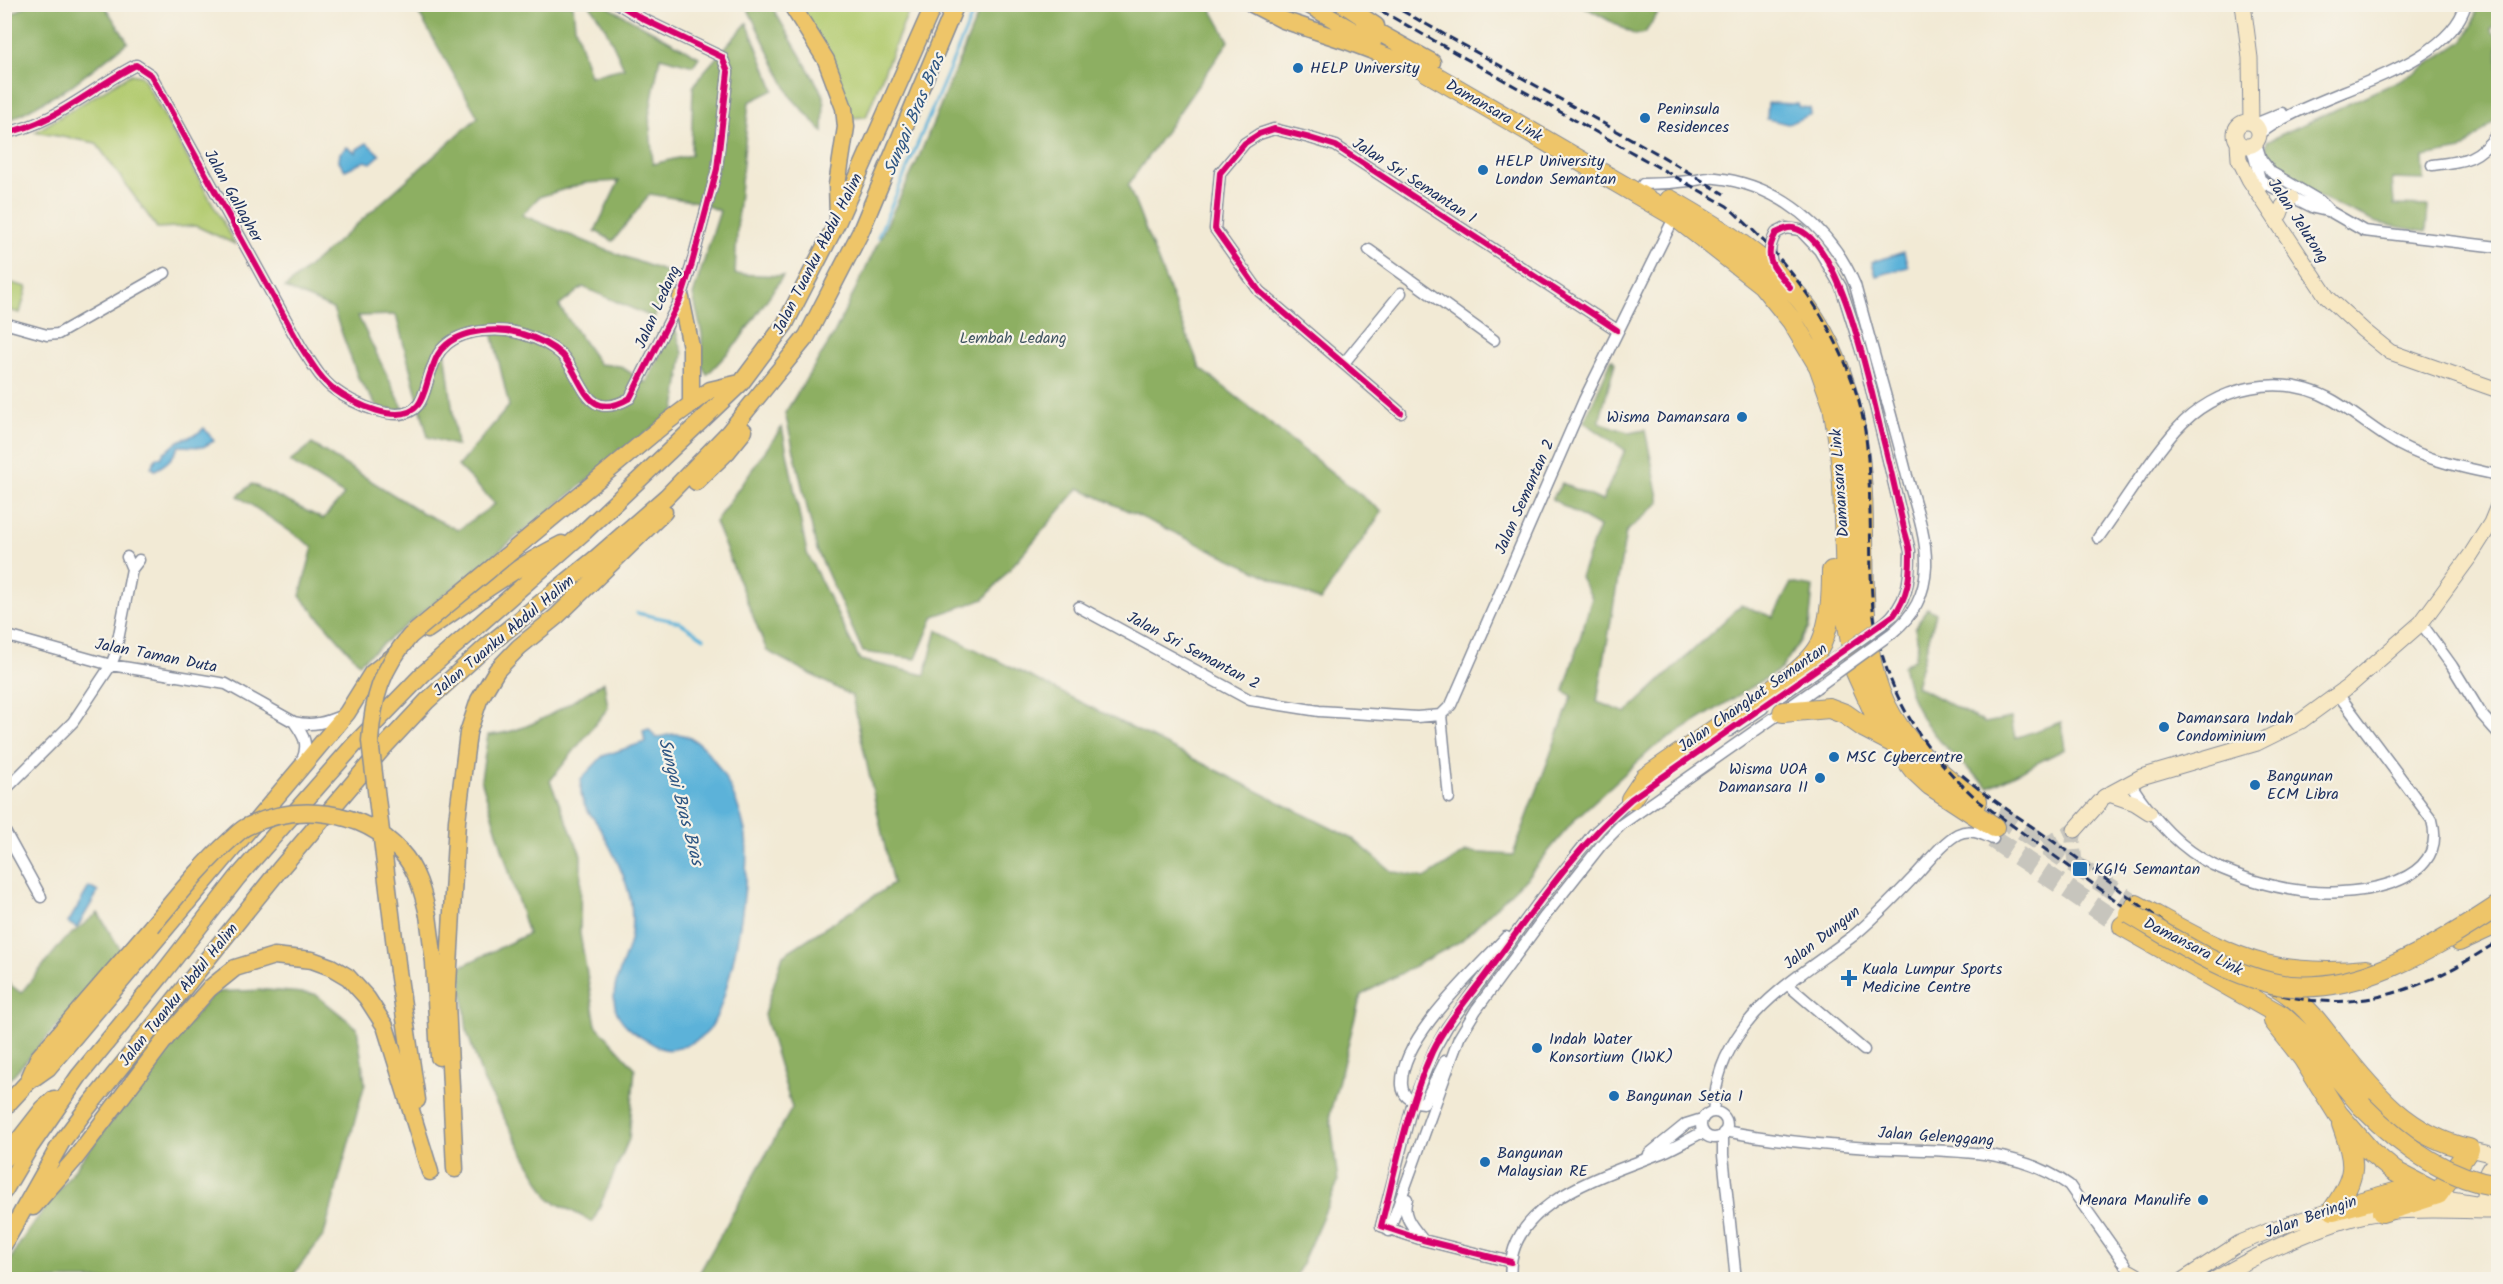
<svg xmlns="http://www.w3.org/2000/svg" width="2503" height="1284" font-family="Kalam,sans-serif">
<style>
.green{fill:#b2cb70;stroke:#667d67;stroke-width:1.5}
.forest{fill:#8daf62;stroke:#546f60;stroke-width:1.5}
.water{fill:#5cb2d9;stroke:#3c709c;stroke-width:1.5}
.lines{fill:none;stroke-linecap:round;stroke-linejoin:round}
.stream{stroke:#5cb2d9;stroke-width:3}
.secondary-tunnel{stroke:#c7c5bd;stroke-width:15;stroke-dasharray:15 8;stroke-linecap:butt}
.highway-tunnel{stroke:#c7c5bd;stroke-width:20;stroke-dasharray:20 10;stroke-linecap:butt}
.street-casing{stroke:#868c9a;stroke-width:13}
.secondary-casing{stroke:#868c9a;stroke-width:17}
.primary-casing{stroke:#868c9a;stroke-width:19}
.highway-casing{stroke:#868c9a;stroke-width:22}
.street{stroke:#fff;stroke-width:10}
.secondary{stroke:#f8e8c3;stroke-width:15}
.primary{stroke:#eec569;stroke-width:16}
.highway{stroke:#eec569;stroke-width:20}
.rail{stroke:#1b2f5e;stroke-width:3;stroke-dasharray:9 4.5;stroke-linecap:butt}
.street-bridge-casing{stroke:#868c9a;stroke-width:13;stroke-linecap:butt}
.primary-bridge-casing{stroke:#868c9a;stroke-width:19;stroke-linecap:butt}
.highway-bridge-casing{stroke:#868c9a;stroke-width:22;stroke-linecap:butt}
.street-bridge{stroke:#fff;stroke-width:10}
.primary-bridge{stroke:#eec569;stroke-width:16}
.highway-bridge{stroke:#eec569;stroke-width:20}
.cycleway-casing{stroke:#f7f3e8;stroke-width:10}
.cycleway{stroke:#d6006c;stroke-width:6}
.poi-dot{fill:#1f6fb2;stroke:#f7f3e8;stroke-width:2}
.labels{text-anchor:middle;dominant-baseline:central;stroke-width:4.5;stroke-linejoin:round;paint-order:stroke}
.poi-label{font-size:16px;fill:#1b2f5e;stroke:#f7f3e8;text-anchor:start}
.street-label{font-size:16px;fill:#1b2f5e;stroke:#f7f3e8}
.park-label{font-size:16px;fill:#415662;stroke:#f7f3e8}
.water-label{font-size:18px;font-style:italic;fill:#2e5683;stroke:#f7f3e8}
</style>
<rect width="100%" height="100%" fill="#f7f3e8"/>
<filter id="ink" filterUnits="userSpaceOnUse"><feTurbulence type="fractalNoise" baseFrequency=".0167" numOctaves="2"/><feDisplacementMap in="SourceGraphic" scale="12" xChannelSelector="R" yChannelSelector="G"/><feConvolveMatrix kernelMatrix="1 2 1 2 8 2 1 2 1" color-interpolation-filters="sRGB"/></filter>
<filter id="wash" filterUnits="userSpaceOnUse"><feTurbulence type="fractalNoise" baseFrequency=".008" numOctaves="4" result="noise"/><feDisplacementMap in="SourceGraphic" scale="24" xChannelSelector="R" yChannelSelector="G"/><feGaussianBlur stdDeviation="1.35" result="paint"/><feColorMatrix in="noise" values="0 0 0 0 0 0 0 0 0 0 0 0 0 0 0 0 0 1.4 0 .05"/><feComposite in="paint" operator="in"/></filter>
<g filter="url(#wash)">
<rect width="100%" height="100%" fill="#f2ead5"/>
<path class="green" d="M800,5H911L866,117L851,118Z
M131,74L142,76L235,244L196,226L157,228L96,143L35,132Z
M4,281L27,287L20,313L5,309Z"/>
<path class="forest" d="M29,4L104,5L128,42L68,88L5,123V18Z
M414,5H573L575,26L590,76L624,68L605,27L590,5H605L699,57L693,66L660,57L649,116L653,164L691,155L693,87L702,74L747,23L774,90L749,102L738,213L735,274L783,276L738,342L707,375L702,365V334L693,295L720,211L697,202L650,194L613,241L595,231L619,181L585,183L539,197L522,215L606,250L672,274L654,318L583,287L559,306L599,364L620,366L646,383L674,325L683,353L675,410L359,663L300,596L313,547L238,496L252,484L323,519L344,495L290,462L312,444L421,512L458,530L495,504L458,466L509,406L491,327L444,341L457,446L428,437L396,315L358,316L404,410L379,409L359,380L333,309L285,288L478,117Z
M746,5H771L824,96L823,132L791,97Z
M982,5H1209L1229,41L1128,185L1200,368L1382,512L1320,601L1079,488L984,599L934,616L916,659L863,652L817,550L785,413L833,336L916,164Z
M1581,5H1663L1645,33L1635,35Z
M2477,5H2498V23L2491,29L2498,39V117L2462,150L2423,157L2424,180L2392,179L2394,205L2428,206L2426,232L2377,223L2316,196L2274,167L2265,156L2267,141L2413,74L2464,40L2473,24Z
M1612,359L1615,363L1599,422L1630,433L1645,430L1660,502L1626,532L1597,702L1626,713L1741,605L1773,617L1791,583L1813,587L1809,628L1781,669L1653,748L1577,817L1527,877L1461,941L1361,995L1330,1114L1338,1182L1295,1279H696L792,1108L764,1015L783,955L893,884L852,696L767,651L715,522L782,427L807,553L860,660L925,675L937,630L1353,839L1391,871L1425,878L1466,852L1513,855L1572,696L1564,691L1592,598L1580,577L1599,527L1552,499L1562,483L1602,501L1625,450L1584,422Z
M1927,608L1936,613L1916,686L1985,723L2011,718L2015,738L2061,722L2065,749L1989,787C1960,763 1927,734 1912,698C1908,688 1906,676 1903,666L1914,659L1918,644L1915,628Z
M604,682L608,708L550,781L581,855L580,934L596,1025L635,1068L629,1139L593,1222L550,1200L484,1082L467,1032L460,967L528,934L481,779L488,735C531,733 568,703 604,682Z
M98,913L123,954L5,1084L4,980L21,993L64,940Z
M266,990L315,994L357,1028L365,1083L324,1235L290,1279L5,1280C4,1256 49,1204 64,1183C113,1118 163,1055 214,992Z"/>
<path class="water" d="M1768,103L1797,104L1799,107L1810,108L1811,114L1788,124L1767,119Z
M367,143L380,155L371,163L365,161L345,170L339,161L340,153L347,147L356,153L357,149Z
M1904,252L1908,267L1876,276L1872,262Z
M204,428L214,441L203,447L179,446C173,458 167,464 155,470L151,467L157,457L161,458L164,452C173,449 173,443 181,440C190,435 196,437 204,428Z
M649,729L656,738C665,736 674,732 683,735C715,744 739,802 745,831C753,869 732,999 709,1030C701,1040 677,1052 664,1049C659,1048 653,1044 648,1041C635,1035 617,1020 615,1006C610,982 628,958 631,935C632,926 632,913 631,903C627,878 612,850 600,828C595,819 586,811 583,801C580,795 581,786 581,779L603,756L645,742L643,731Z
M89,887L98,892L77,928L68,923Z"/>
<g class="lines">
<path class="stream" d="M878,237L977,4
M637,613L679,622L704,638"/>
</g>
</g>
<g filter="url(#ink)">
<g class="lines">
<path class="secondary-tunnel" d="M2044,845L2075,830
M2075,865L2073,842L2075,830"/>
<path class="highway-tunnel" d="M1997,814L2136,905
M1993,839L2123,926"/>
<defs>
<path id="street" d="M2255,124L2282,113
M4,133C53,125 93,87 136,65L151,75L301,347C311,362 320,379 335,390C352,403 401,427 418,405C426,395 427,378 433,366C435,360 439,351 444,347C461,329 500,327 522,334C536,338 551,345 562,355C585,380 585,424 630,398L681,298L691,267L717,169L728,72L722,57L643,19L618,4
M2260,134C2314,90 2446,73 2466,4
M2256,143L2261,159L2271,172L2320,201L2331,212L2364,231L2498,247
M2252,149L2260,179L2266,184L2314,208L2331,212
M2432,165C2465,161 2478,160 2498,133
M1643,184C1658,184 1674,183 1689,181C1698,180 1708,177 1716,178C1779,185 1831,228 1855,285C1872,349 1891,412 1907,476C1915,504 1927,537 1926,566C1925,595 1914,615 1892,633
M1369,250L1494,340
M1773,267C1769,253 1769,246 1776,233L1786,228L1800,230L1819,250L1841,287L1864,360L1910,551C1910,580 1908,604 1884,623
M4,323L47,335L58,334L165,273
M1344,363L1401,293
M1401,413L1259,291L1215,229L1220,173L1245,143L1259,134L1274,129L1310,138L1336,146L1617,330
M2098,538C2124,502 2147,463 2176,430C2215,386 2282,371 2334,401C2356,414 2376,432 2398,444C2429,461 2465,468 2498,475
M127,557L132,569
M1079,607L1250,700L1319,711L1417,717L1441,715
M2421,623L2452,666L2482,715L2498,733
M4,635L111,665L226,684L294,722C313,727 326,722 343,715
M1781,696L1808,677
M294,722C304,736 309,744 302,760
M1729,731L1763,708
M2130,783C2151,816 2177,847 2213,865C2240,877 2267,886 2295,890C2341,898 2451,890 2432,820L2338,694
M4,791L73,722L111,665L115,655L132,569L139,560
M1449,798L1441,715L1451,705L1584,400L1675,216
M4,830L41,897
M1788,985L1864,1050
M1445,1061L1424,1103C1412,1102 1403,1098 1402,1085C1399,1039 1476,970 1506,937
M1713,1112C1716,1077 1723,1056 1744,1027C1772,990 1816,964 1853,936C1874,919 1893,899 1912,879C1926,865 1941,843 1958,834C1970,828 1982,834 1993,839
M1701 1125a13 13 0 1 1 26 0a13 13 0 1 1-26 0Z
M1725,1131C1772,1140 1822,1145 1870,1148C1936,1152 2012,1144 2069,1185L2134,1277
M1723,1133V1155L1736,1280
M1649,1154L1686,1124L1702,1119
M1407,1199C1401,1216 1413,1227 1423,1240
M1389,1231L1459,1038L1476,1010L1545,916L1602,844L1622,824L1816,688
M1511,1262L1423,1240L1381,1226L1413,1102L1434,1050L1447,1027L1539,902L1593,834L1635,796
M1511,1280C1502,1201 1611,1174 1666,1151C1679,1145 1691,1138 1703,1132"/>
<path id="secondary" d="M2243,4L2250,58L2251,122
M2235 134a12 12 0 1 1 24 0a12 12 0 1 1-24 0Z
M2238,142L2239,159L2249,179L2327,297L2363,330L2390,352L2498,390
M2280,214L2283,206L2291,198
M2109,794L2135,803L2149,812
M2104,797L2141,777L2257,743L2301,721L2349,686L2421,623L2470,556L2491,523L2498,506
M2075,830L2100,802
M2469,1149L2498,1156
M2438,1194L2451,1199L2475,1203
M2485,1205C2483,1190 2482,1168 2498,1162
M2130,1272L2144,1280
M2183,1280L2240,1243L2276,1228L2333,1210
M2214,1280C2257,1254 2335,1217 2384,1212C2422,1208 2461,1211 2498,1211"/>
<path id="primary" d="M791,4L826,60L844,108L846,127L837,185L838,217
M1252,4L1283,20L1352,43L1426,71
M1307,4L1373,42
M1343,4L1376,26
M1365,25L1432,62
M681,298L691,347V403
M667,422L710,390L740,383
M696,482L727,452L744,431
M427,630C471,600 514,568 562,544
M428,915L434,962L439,1057
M398,971L417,1100
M28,1081L38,1058L152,926
M4,1108L28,1082L48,1068L347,713L372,673L395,655
M4,1159L43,1109L54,1099
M455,1169L447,1003L457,821L468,733L479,700L497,670L519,647L557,616L664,512
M4,1191L30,1147L79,1076L160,977L237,878L354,745L423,674L584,532L741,383L785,324L838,221L934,4
M33,1207L74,1160L167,1037L209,989L235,968L274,956L312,960L331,967L348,977L367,998L385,1026L430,1172
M4,1244L61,1143L85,1111L280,869L383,748L427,701L486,647L595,559L666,497L729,432L807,336L860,233L956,4"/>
<path id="highway" d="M1426,71L1675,216L1762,284L1792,321L1819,366L1833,405L1840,450L1843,484L1847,619L1856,672L1879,723L1914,770L1930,785L1994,827
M1670,200C1721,229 1773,261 1808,309C1854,374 1863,456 1863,534C1864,582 1862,631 1875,678C1890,731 1933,771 1977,801
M1783,712L1829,708L1845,714L1865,728L1890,741
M1631,799L1645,778C1677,756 1709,734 1740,712C1763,696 1809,669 1821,644C1831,621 1832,596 1832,571
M2136,905C2177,927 2219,953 2265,965C2297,973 2334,973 2367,970
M2123,926L2282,1016L2302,1034L2362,1106
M2459,941L2498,923
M2222,950C2238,967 2272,980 2291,996C2310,1010 2323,1029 2337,1047C2373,1093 2410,1137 2469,1149L2438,1194L2382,1212
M2274,1021L2303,1058L2338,1114L2371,1152L2394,1171L2438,1194
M2333,1210L2420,1186
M2333,1210C2358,1174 2356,1164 2342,1124"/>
</defs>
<use href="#street" class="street-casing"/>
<use href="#secondary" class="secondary-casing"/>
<use href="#primary" class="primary-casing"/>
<use href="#highway" class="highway-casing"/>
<use href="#street" class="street"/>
<use href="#secondary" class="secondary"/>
<use href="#primary" class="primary"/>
<use href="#highway" class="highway"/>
<path class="rail" d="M1369,4L1727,206C1788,260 1836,322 1859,402C1869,438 1869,477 1870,514C1871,546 1870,578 1873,609C1883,690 1921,749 1980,802L2198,960C2308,1024 2396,1011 2498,941
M1390,4L1660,155L1724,194
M1962,775L1985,794L2073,855L2206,954"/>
<defs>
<path id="street-bridge" d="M1808,677L1884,623
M1816,688L1892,633"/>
<path id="primary-bridge" d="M152,926C177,897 200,867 229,841C234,837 240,830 246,827C297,802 362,809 401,852C417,869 423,893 428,915
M398,971L370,741C373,698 381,669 410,636L667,422"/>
<path id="highway-bridge" d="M2129,913C2174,939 2220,971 2272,983C2350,1001 2436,947 2498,906
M2362,1106C2399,1144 2444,1178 2498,1186"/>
</defs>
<use href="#street-bridge" class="street-bridge-casing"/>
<use href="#primary-bridge" class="primary-bridge-casing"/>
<use href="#highway-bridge" class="highway-bridge-casing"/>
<use href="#street-bridge" class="street-bridge"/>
<use href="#primary-bridge" class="primary-bridge"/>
<use href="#highway-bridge" class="highway-bridge"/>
<defs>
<path id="cycleway" d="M4,133C53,125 93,87 136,65L151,75L301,347C311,362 320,379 335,390C352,403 401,427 418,405C426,395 427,378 433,366C435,360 439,351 444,347C461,329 500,327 522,334C536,338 551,345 562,355C585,380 585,424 630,398L681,298L691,267L717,169L728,72L722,57L643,19L618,4
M1401,413L1259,291L1215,229L1220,173L1245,143L1259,134L1274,129L1310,138L1336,146L1617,330
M1511,1262L1423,1240L1381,1226C1396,1168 1407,1107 1432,1052C1447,1021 1472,994 1492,966C1535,908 1576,847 1631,799L1894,615C1908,596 1910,577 1910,555C1910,545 1905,534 1903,524C1896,494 1890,465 1882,435C1871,393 1842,237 1793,228C1787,227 1782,230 1776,233C1762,258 1773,268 1790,287"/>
</defs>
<use href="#cycleway" class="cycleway-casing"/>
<use href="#cycleway" class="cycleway"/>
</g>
</g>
<g class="poi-dot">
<circle cx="1298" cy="68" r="6"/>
<circle cx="1645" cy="118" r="6"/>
<circle cx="1483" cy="170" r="6"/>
<circle cx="1742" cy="417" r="6"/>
<circle cx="2164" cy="727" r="6"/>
<circle cx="1834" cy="757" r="6"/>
<circle cx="1820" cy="778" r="6"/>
<circle cx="2255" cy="785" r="6"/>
<rect x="2072" y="861" width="16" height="16" rx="3"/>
<path d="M1846 969h6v6h6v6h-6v6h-6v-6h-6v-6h6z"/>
<circle cx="1537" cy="1048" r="6"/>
<circle cx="1614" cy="1096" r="6"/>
<circle cx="1485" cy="1162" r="6"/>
<circle cx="2203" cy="1200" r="6"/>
</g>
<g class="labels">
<g class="poi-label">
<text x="1310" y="68">HELP University</text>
<text x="1657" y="109">Peninsula<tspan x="1657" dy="18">Residences</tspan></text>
<text x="1495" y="161">HELP University<tspan x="1495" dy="18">London Semantan</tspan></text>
<text x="1730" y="417" text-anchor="end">Wisma Damansara</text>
<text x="2176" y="718">Damansara Indah<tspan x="2176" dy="18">Condominium</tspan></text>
<text x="1846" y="757">MSC Cybercentre</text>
<text x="1808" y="769" text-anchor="end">Wisma UOA<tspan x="1808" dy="18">Damansara II</tspan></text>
<text x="2267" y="776">Bangunan<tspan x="2267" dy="18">ECM Libra</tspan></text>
<text x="2094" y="869">KG14 Semantan</text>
<text x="1862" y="969">Kuala Lumpur Sports<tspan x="1862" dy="18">Medicine Centre</tspan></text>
<text x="1549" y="1039">Indah Water<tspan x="1549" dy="18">Konsortium (IWK)</tspan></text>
<text x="1626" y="1096">Bangunan Setia 1</text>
<text x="1497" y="1153">Bangunan<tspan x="1497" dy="18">Malaysian RE</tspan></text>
<text x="2191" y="1200" text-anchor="end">Menara Manulife</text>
</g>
<g class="street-label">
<text transform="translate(1494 111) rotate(30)">Damansara Link</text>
<text transform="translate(1414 181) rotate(33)">Jalan Sri Semantan 1</text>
<text transform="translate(233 196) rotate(61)">Jalan Gallagher</text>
<text transform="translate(2298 221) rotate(57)">Jalan Jelutong</text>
<text transform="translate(818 254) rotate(-63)">Jalan Tuanku Abdul Halim</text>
<text transform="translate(658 307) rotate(-66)">Jalan Ledang</text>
<text transform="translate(1840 483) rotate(-94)">Damansara Link</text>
<text transform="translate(1525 497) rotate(-66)">Jalan Semantan 2</text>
<text transform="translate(504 636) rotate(-40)">Jalan Tuanku Abdul Halim</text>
<text transform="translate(1193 651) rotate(28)">Jalan Sri Semantan 2</text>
<text transform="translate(156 656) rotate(11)">Jalan Taman Duta</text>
<text transform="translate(1753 698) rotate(-35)">Jalan Changkat Semantan</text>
<text transform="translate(1822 938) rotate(-38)">Jalan Dungun</text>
<text transform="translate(2193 947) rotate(27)">Damansara Link</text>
<text transform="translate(179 995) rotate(-51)">Jalan Tuanku Abdul Halim</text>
<text transform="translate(1936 1137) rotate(4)">Jalan Gelenggang</text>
<text transform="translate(2311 1217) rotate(-20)">Jalan Beringin</text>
</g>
<g class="park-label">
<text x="1013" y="338">Lembah Ledang</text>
</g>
<g class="water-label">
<text transform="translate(915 115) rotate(-67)">Sungai Bras Bras</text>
<text transform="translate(680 802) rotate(75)">Sungai Bras Bras</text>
</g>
</g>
<rect width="2503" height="1284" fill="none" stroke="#f7f3e8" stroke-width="24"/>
</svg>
